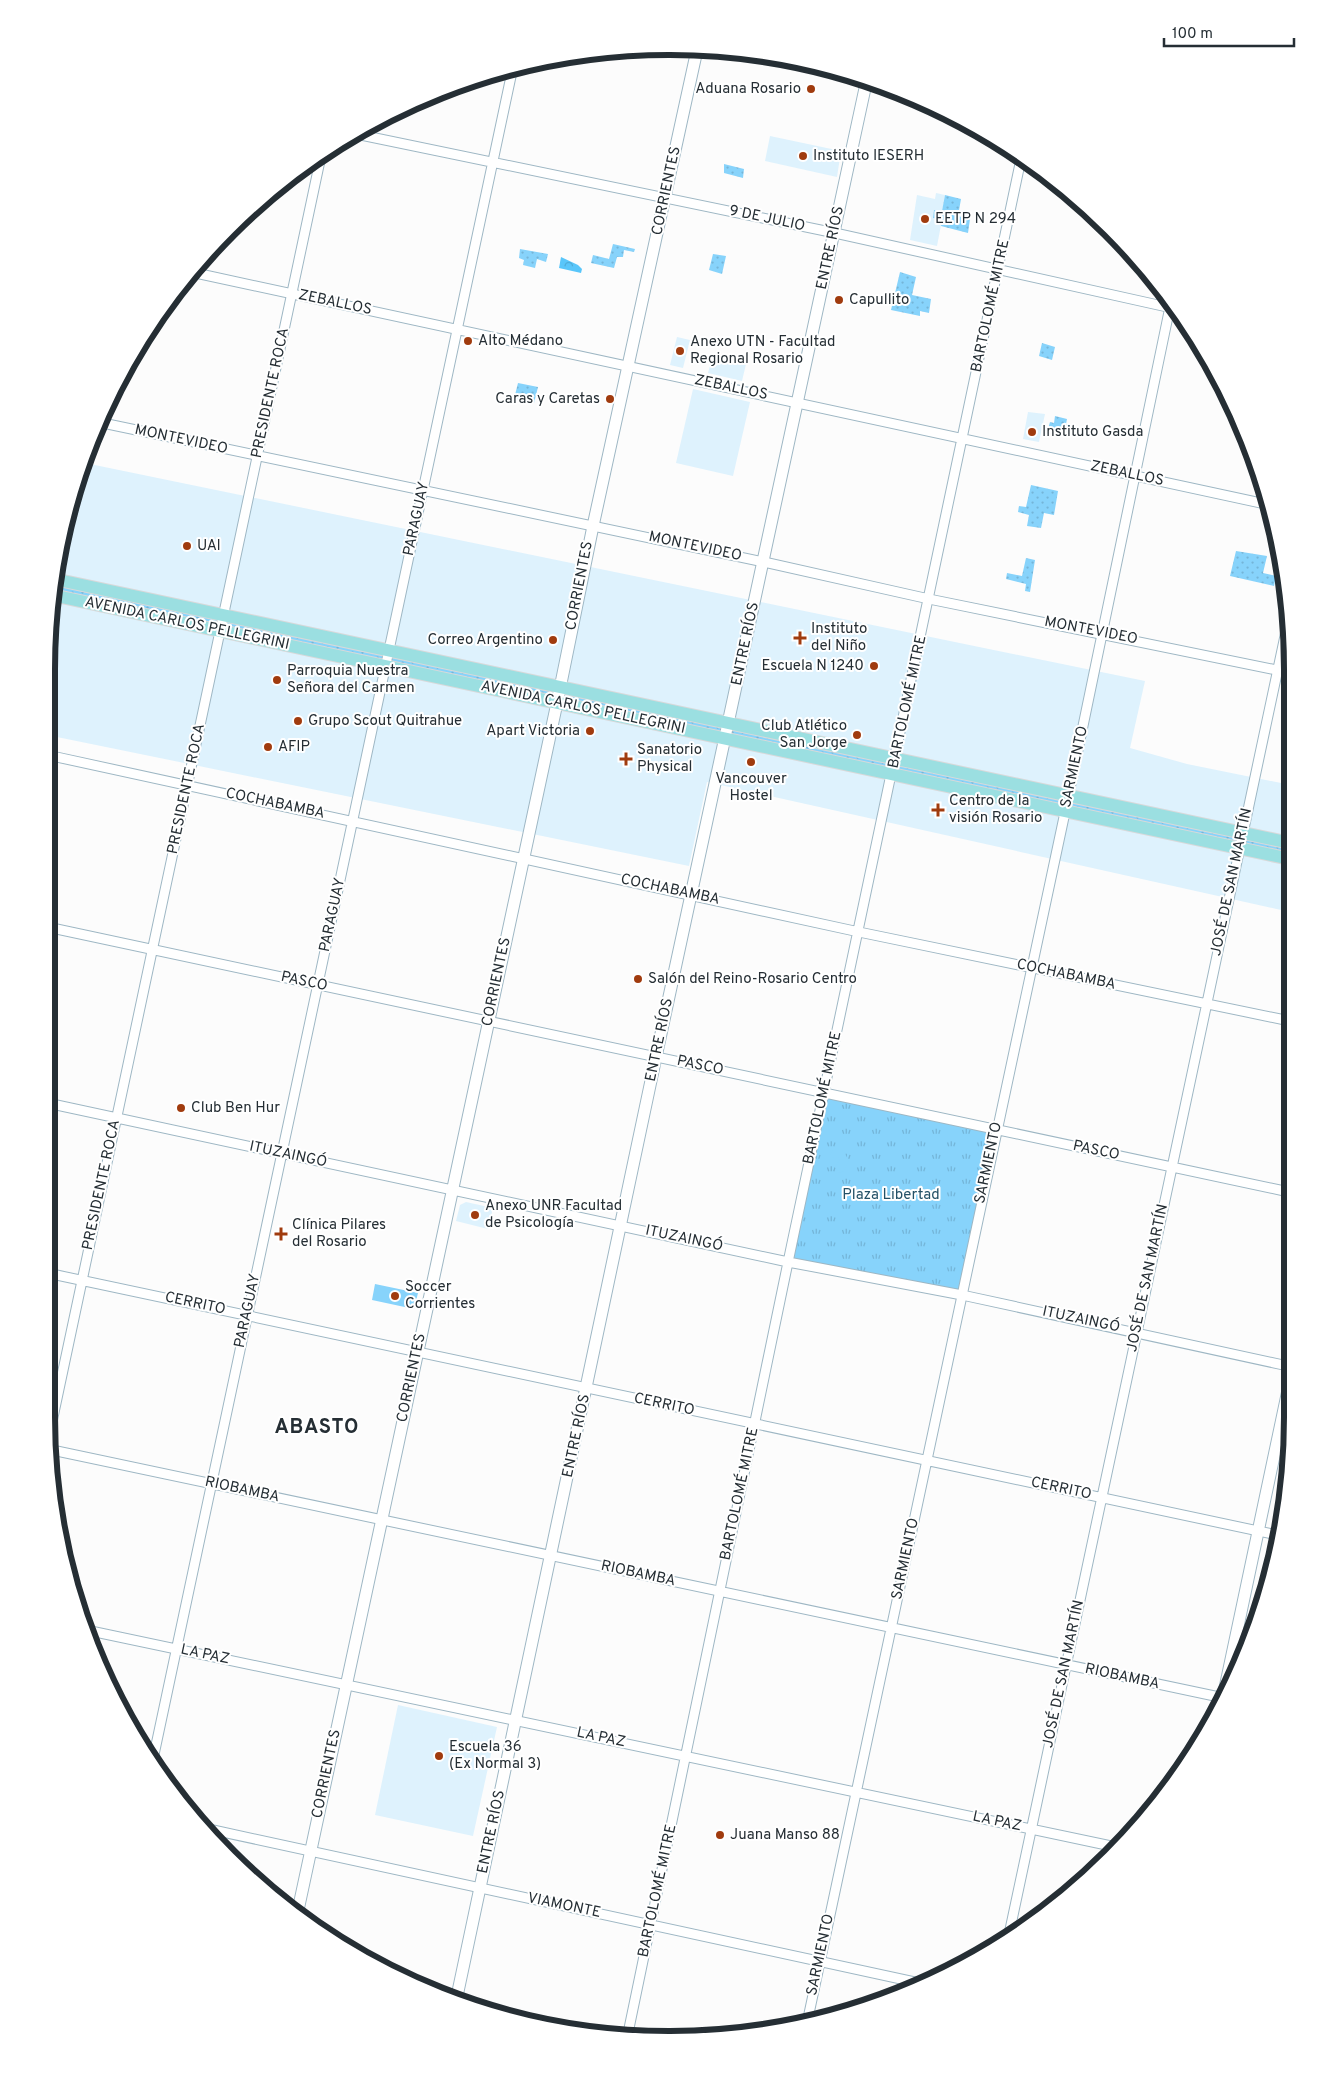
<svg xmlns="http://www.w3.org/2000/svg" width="1339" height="2086" font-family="Overpass,sans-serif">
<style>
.built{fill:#def2fd}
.grass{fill:url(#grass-dots)}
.forest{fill:url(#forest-crowns)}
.park{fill:url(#park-tufts)}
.garden{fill:#87d3fb}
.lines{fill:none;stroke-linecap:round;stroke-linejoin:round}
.street-casing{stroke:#9eb7c4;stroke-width:11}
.secondary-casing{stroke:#9eb7c4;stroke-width:13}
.primary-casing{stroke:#d8d9da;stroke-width:14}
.street{stroke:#fff;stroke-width:9}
.secondary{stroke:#fff;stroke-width:11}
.primary{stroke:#9bdfe1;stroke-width:12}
.poi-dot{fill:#a03b0e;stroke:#fff;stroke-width:2}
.labels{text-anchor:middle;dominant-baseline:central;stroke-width:4;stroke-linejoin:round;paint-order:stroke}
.poi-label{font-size:15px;fill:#252e34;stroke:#fff;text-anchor:start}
.street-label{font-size:15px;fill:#252e34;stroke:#fff}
.park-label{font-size:15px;fill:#245167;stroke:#fff}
.district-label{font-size:20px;font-weight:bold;letter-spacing:1px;fill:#252e34;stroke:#fff}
.rim{fill:none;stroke:#252e34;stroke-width:6}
</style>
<defs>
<pattern id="grass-dots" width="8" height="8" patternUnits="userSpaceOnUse" patternTransform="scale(1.25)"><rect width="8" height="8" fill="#87d3fb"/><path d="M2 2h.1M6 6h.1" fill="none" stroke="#74b5d8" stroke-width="1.8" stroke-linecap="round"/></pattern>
<pattern id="forest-crowns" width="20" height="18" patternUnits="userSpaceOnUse" patternTransform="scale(1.25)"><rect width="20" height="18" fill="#59c6fa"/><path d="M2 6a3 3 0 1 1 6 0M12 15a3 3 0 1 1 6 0" fill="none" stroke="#4daad7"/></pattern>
<pattern id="park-tufts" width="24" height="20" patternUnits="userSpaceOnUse" patternTransform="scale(1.25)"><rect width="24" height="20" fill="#87d3fb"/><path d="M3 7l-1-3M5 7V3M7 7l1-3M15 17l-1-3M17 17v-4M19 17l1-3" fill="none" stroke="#74b5d8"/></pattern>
</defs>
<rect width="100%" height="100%" fill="#fcfcfc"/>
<path class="built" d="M770,136L841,151L837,177L765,161Z
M936,193L945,195L942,212L934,210L933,218L942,220L937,246L910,240L917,195L935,199Z
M677,337L690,340L683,368L670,365Z
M712,358L746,364L742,381L708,373Z
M693,389L750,402L733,476L676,463Z
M1028,412L1045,414L1039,442L1023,439Z
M85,463L1145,681L1130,748L1187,764L1291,785L1290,912L707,782L689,866L52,736V588Z
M466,1202L493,1208L488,1229L456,1221L460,1205Z
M398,1705L497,1727L473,1836L375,1815Z"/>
<path class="grass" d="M724,164L744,169L743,178L724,173Z
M945,195L961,199L958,216L970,219L968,233L941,226L942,220L933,218L934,210L942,211Z
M613,244L635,249L634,252L624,250L623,257H617L614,268L591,263L593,255L609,259Z
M520,249L548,254L546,262L537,259L535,268L523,265L524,260L519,258Z
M713,254L726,256L722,274L709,270Z
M900,272L916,277L912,295L931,299L929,313L920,311V316L891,310Z
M1042,343L1055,347L1052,360L1039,356Z
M518,383L538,387L534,403L514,399Z
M1055,416L1067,419L1066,424L1085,428L1082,437L1048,429L1050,422L1054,423Z
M1031,485L1058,491L1054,515L1044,513L1041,528L1027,526L1029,515L1018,512L1019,506L1026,507Z
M1236,551L1267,556L1263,573L1276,576L1274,586L1230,576Z
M1026,558L1035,560L1030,592L1025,591L1026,584L1006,579L1007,573L1022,576Z
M54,579L1290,843V859L52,595Z"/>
<path class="forest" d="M561,257L578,265L582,269L581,273L559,268Z"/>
<path class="park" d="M824,1093L996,1130L962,1295L788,1262Z"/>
<path class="garden" d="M837,1148L844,1152L849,1161L844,1171L839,1173L835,1167L840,1160L838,1157L832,1158L830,1156L833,1150Z
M375,1284L418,1293L414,1309L372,1300Z"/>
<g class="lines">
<defs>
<path id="street" d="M749,51L762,54
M356,134L835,233L1176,309
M191,272L1270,505
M98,422L764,562L929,599L1291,673
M52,596L60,557
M52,756L859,932L1290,1021
M52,928L1289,1192
M52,1104L788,1262L962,1295L1288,1366
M52,1274L1277,1535
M52,1422L321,156
M52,1450L1224,1698
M86,1630L1116,1847
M152,1764L513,67
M204,1828L924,1984
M1008,1939L1289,617
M807,2023L1067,803L1171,302
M627,2038L792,1243L1021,159"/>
<path id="secondary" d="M1222,1702L1288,1390
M297,1915L557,703L593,526L697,50
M456,2001L656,1057L867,79"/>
<path id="primary" d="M54,579L1290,843
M52,595L1290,859"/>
</defs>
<use href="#street" class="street-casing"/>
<use href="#secondary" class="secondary-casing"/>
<use href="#primary" class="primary-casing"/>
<use href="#street" class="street"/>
<use href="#secondary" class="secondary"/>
<use href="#primary" class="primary"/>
</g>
<g class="poi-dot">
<circle cx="811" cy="89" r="5"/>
<circle cx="803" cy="156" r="5"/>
<circle cx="925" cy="219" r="5"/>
<circle cx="839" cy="300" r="5"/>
<circle cx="468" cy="341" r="5"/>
<circle cx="680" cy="351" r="5"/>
<circle cx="610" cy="399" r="5"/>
<circle cx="1032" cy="432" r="5"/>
<circle cx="187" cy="546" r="5"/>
<path d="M797.5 630.5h5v5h5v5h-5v5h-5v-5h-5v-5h5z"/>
<circle cx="553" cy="640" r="5"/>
<circle cx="874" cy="666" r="5"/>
<circle cx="277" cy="680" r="5"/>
<circle cx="298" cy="721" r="5"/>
<circle cx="590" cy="731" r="5"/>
<circle cx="857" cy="735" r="5"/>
<circle cx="268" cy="747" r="5"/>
<path d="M623.5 751.5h5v5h5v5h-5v5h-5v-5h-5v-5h5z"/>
<circle cx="751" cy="762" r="5"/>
<path d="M935.5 802.5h5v5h5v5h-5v5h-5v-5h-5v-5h5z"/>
<circle cx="638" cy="979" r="5"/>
<circle cx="181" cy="1108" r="5"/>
<circle cx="475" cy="1215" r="5"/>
<path d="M278.5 1226.5h5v5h5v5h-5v5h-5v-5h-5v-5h5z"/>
<circle cx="395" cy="1296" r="5"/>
<circle cx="439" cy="1756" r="5"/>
<circle cx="720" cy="1835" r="5"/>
</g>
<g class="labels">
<g class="poi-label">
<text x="801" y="89" text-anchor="end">Aduana Rosario</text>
<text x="813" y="156">Instituto IESERH</text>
<text x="935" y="219">EETP N 294</text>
<text x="849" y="300">Capullito</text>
<text x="478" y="341">Alto Médano</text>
<text x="690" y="342">Anexo UTN - Facultad<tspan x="690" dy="17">Regional Rosario</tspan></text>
<text x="600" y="399" text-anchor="end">Caras y Caretas</text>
<text x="1042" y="432">Instituto Gasda</text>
<text x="197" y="546">UAI</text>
<text x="811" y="629">Instituto<tspan x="811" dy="17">del Niño</tspan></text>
<text x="543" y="640" text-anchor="end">Correo Argentino</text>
<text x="864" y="666" text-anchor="end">Escuela N 1240</text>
<text x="287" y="671">Parroquia Nuestra<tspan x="287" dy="17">Señora del Carmen</tspan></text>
<text x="308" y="721">Grupo Scout Quitrahue</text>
<text x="847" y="726" text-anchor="end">Club Atlético<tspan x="847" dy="17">San Jorge</tspan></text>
<text x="580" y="731" text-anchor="end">Apart Victoria</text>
<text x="278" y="747">AFIP</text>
<text x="637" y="750">Sanatorio<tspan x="637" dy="17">Physical</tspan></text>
<text x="751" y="779" text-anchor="middle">Vancouver<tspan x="751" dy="17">Hostel</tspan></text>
<text x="949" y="801">Centro de la<tspan x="949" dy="17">visión Rosario</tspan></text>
<text x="648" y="979">Salón del Reino-Rosario Centro</text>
<text x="191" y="1108">Club Ben Hur</text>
<text x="485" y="1206">Anexo UNR Facultad<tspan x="485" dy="17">de Psicología</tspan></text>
<text x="292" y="1225">Clínica Pilares<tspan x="292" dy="17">del Rosario</tspan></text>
<text x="405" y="1287">Soccer<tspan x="405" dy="17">Corrientes</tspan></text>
<text x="449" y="1747">Escuela 36<tspan x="449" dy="17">(Ex Normal 3)</tspan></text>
<text x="730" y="1835">Juana Manso 88</text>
</g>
<g class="street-label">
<text transform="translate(667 191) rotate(-78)">CORRIENTES</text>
<text transform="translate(767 219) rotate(12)">9 DE JULIO</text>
<text transform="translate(831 248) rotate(-78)">ENTRE RÍOS</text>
<text transform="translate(335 303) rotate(12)">ZEBALLOS</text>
<text transform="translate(991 306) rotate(-78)">BARTOLOMÉ MITRE</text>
<text transform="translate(731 388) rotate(12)">ZEBALLOS</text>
<text transform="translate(271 393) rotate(-78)">PRESIDENTE ROCA</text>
<text transform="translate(181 440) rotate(12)">MONTEVIDEO</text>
<text transform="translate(1127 474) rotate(12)">ZEBALLOS</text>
<text transform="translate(417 519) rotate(-78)">PARAGUAY</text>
<text transform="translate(695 547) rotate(12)">MONTEVIDEO</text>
<text transform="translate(580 586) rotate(-79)">CORRIENTES</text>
<text transform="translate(187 624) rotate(12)">AVENIDA CARLOS PELLEGRINI</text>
<text transform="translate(1091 631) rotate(11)">MONTEVIDEO</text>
<text transform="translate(746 644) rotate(-78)">ENTRE RÍOS</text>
<text transform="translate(908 702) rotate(-78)">BARTOLOMÉ MITRE</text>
<text transform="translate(583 708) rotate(12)">AVENIDA CARLOS PELLEGRINI</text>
<text transform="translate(1075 767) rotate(-78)">SARMIENTO</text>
<text transform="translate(187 789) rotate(-78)">PRESIDENTE ROCA</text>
<text transform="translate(275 804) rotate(12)">COCHABAMBA</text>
<text transform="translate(1232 882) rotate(-78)">JOSÉ DE SAN MARTÍN</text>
<text transform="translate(670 890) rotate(12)">COCHABAMBA</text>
<text transform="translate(333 915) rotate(-78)">PARAGUAY</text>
<text transform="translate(1066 975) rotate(12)">COCHABAMBA</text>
<text transform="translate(304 982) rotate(12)">PASCO</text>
<text transform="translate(497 982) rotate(-78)">CORRIENTES</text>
<text transform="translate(660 1040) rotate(-78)">ENTRE RÍOS</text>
<text transform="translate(700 1066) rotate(12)">PASCO</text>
<text transform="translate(823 1098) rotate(-78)">BARTOLOMÉ MITRE</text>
<text transform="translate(1096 1151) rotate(12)">PASCO</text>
<text transform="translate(288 1155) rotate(12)">ITUZAINGÓ</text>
<text transform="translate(989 1163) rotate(-78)">SARMIENTO</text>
<text transform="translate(102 1185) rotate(-78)">PRESIDENTE ROCA</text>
<text transform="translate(684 1239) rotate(12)">ITUZAINGÓ</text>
<text transform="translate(1148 1278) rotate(-78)">JOSÉ DE SAN MARTÍN</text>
<text transform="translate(195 1304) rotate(12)">CERRITO</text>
<text transform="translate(248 1311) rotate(-78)">PARAGUAY</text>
<text transform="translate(1081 1320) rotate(12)">ITUZAINGÓ</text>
<text transform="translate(412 1378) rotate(-78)">CORRIENTES</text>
<text transform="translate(664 1405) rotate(12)">CERRITO</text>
<text transform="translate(577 1436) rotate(-78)">ENTRE RÍOS</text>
<text transform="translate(1061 1489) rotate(12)">CERRITO</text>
<text transform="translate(242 1490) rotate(12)">RIOBAMBA</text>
<text transform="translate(740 1494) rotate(-78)">BARTOLOMÉ MITRE</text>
<text transform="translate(906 1559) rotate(-78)">SARMIENTO</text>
<text transform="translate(638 1574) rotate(12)">RIOBAMBA</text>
<text transform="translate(205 1655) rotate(12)">LA PAZ</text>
<text transform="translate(1064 1674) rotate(-78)">JOSÉ DE SAN MARTÍN</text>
<text transform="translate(1122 1677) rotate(12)">RIOBAMBA</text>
<text transform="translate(601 1738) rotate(12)">LA PAZ</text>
<text transform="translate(327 1774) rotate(-78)">CORRIENTES</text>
<text transform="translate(997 1822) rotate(12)">LA PAZ</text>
<text transform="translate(492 1832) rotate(-78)">ENTRE RÍOS</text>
<text transform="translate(658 1891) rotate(-78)">BARTOLOMÉ MITRE</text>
<text transform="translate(564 1906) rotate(12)">VIAMONTE</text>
<text transform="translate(821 1955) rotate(-78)">SARMIENTO</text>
</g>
<g class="park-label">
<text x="891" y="1195">Plaza Libertad</text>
</g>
<g class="district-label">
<text x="317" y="1428">ABASTO</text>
</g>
</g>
<path d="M0 0H1339V2086H0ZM669 55H670A614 614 0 0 1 1284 669V1417A614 614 0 0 1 670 2031H669A614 614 0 0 1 55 1417V669A614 614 0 0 1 669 55Z" fill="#fff" fill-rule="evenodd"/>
<path class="rim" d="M669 55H670A614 614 0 0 1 1284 669V1417A614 614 0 0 1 670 2031H669A614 614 0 0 1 55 1417V669A614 614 0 0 1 669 55Z"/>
<path d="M1164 38v8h130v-8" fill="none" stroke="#252e34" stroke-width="2.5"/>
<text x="1172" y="38" font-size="15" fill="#252e34" stroke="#ffffff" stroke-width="4" paint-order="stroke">100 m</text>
</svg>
